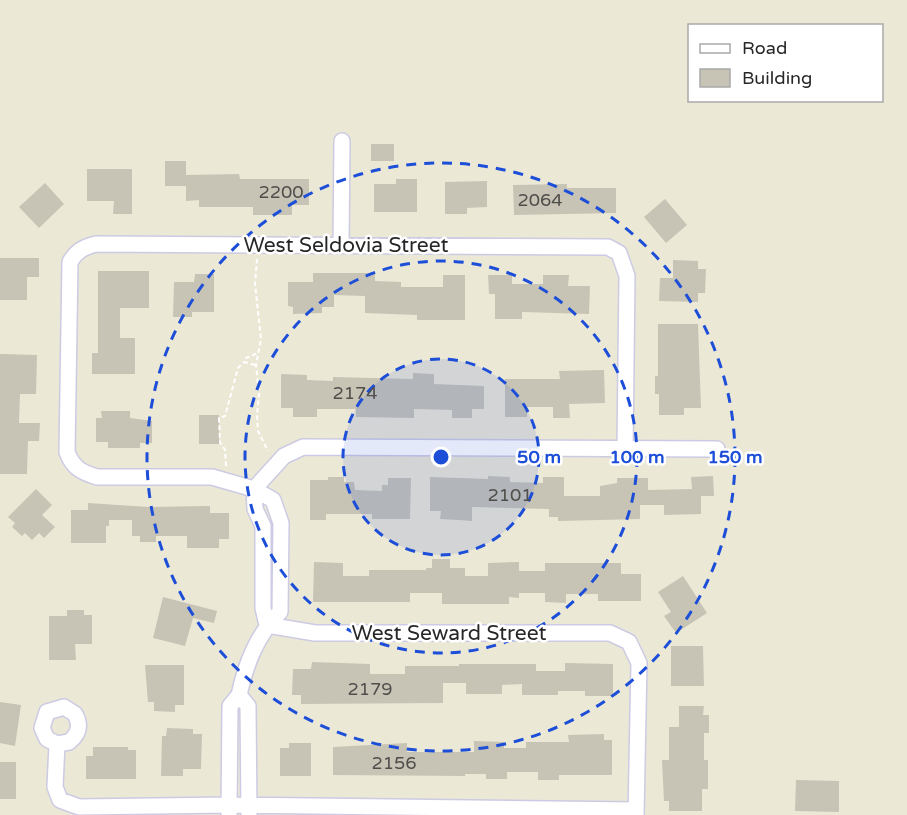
<svg xmlns="http://www.w3.org/2000/svg" width="907" height="815" font-family="'Varela Round',sans-serif">
<style>
.building{fill:#c7c4b6}
.lines{fill:none;stroke-linecap:round;stroke-linejoin:round}
.minor-casing{stroke:#cccbe3;stroke-width:18}
.path{stroke:#fff;stroke-width:2;stroke-dasharray:4.5 3;stroke-linecap:butt}
.minor{stroke:#fff;stroke-width:15}
.ring{fill:none;stroke:#1d4ed8;stroke-width:3;stroke-dasharray:10 8}
.labels{text-anchor:middle;dominant-baseline:central;stroke-width:5;stroke-linejoin:round;paint-order:stroke}
.number-label{font-size:18px;fill:#4f4e4b}
.street-label{font-size:21px;fill:#272727;stroke:#fff}
.centre{fill:#1d4ed8;stroke:#fff;stroke-width:3}
.ring-label{font-size:18px;text-anchor:middle;font-weight:bold;fill:#1d4ed8;stroke:#fff;stroke-width:5;stroke-linejoin:round;paint-order:stroke}
</style>
<rect width="100%" height="100%" fill="#ece8d6"/>
<path class="building" d="M371,144H394V161H371Z
M165,161H186V175L239,174L240,179H309V205H292V215H253V207H199V200L186,201V186H165Z
M87,169H132V214H113L114,201H87Z
M396,179H417V212H374V184H396Z
M487,181V207L467,208V214H445V182Z
M45,183L64,204L39,228L19,207Z
M567,184V188H616V213L514,215L513,185Z
M665,199L687,225L666,243L644,217Z
M0,258H39V277H27V300H0Z
M673,260L698,261V269H706L705,293H698V302L659,301L660,278H673Z
M98,271H149V308H120V338H135V374H92V353H98Z
M313,273H375V281L401,282V287H443V275H465V320H417V315L365,313V296L334,295V307H322V313L293,314V307L288,306V282H313Z
M195,274H214V312H192V317H173L174,282H194Z
M488,275H512V284H543V275H569L568,286H590L589,314L522,312V319H495V294H489Z
M658,324H698L701,408H684V415H659V394H655V376H658Z
M0,354L37,355L36,394H20L19,423H40L39,441H28L27,474H0Z
M604,370L605,403L569,404L570,418H553V407H527V417H505V379H560L559,371Z
M413,373L434,374V384L484,386V409H472V418H452V410L414,409V418L356,417V409H317V417H293V408H281V374L307,375V380L333,381V377L413,379Z
M101,411H130V418L152,421V443H140V448H108V442H96V418H102Z
M199,415H219V444H199Z
M488,476L510,477V482L543,483V477H564V496H600V486L617,483V478H648V490L692,489L691,477L713,476L714,496H701V514L664,515V505H640V519L558,521V517H549V509L472,507V521L459,520L440,519L441,511H430V477L488,479Z
M328,477H344V482H354L355,490L382,491V485H388V478H411L410,519H372V514H326V520H310V480H328Z
M36,489L52,505L42,515L55,527L44,538L39,533L32,540L25,533L22,536L12,527L15,523L8,517Z
M88,503L148,507L210,506V513H229V539H219V548H187V536H156V542H140V536H132V520H109V526H106V543H71V510H88Z
M432,559H450V568H465V576H488V563L519,562V571H545V563H621V574H641V601H598V594H566V603L545,602V593H519V598L509,597V604H442V593H410V602H313L314,562L343,563V576H369V570H426V568H432Z
M683,576L707,613L676,633L664,616L671,612L658,592Z
M163,597L217,611L214,623L193,618L185,646L153,638Z
M67,610H84V615H92V644H75L76,660H49V616H67Z
M671,646H703L704,686H671Z
M312,662L370,664V674H405V666H459V664H536V671H565V663L613,664V696H585V691H558V695H522V684L502,685V694H466V683H443V703L301,704V695H292L293,669H311Z
M145,665H184V705H175V712L154,711V702H148Z
M0,702L21,705L15,746L0,743Z
M679,706H704L703,715H709V733H704V760H708V789H702V811H669V801H664L662,760H669V727H679Z
M167,728L193,729V734H202L201,769H183V776H161L162,736H166Z
M604,734V740H612V775H559V780H538V772H507V779H486V774H465V776L333,775V747L407,743V752H474V741L504,742V748H526V742H569L568,735Z
M289,743H311V776H280V748H289Z
M93,747H128V750H136V779H86V756H93Z
M0,762H16V799H0Z
M796,780L839,781V812L795,811Z"/>
<g class="lines">
<defs>
<path id="minor" d="M341,245L342,141
M625,449L627,276L619,253L608,247L96,244C84,247 76,251 70,262L67,452C73,468 81,472 97,477H212L254,489L284,456L303,447L717,449
M267,625L315,633H610L629,642L639,663L636,815
M239,695C246,663 257,635 280,612L281,523L273,500L254,489L255,509L263,526V608L267,625
M57,744L69,742C79,734 81,725 75,714L64,707L47,712L42,728L47,739L57,744L55,787L60,800L79,807L229,805L636,810
M229,814L230,706L239,695L248,706L249,815"/>
</defs>
<use href="#minor" class="minor-casing"/>
<path class="path" d="M257,259L255,284L261,339L256,365L259,394L257,415L258,431L268,451
M255,365L244,362L246,358L258,353
M226,466L225,450L220,442L219,418L225,416L238,368L244,362"/>
<use href="#minor" class="minor"/>
</g>
<circle cx="441" cy="457" r="98" fill="#1d4ed8" fill-opacity=".12"/>
<g class="ring">
<circle cx="441" cy="457" r="98"/>
<circle cx="441" cy="457" r="196"/>
<circle cx="441" cy="457" r="294"/>
</g>
<g class="labels">
<g class="number-label">
<text x="281" y="192">2200</text>
<text x="540" y="200">2064</text>
<text x="355" y="393">2174</text>
<text x="510" y="495">2101</text>
<text x="370" y="689">2179</text>
<text x="394" y="763">2156</text>
</g>
<g class="street-label">
<text x="346" y="245">West Seldovia Street</text>
<text x="449" y="633">West Seward Street</text>
</g>
</g>
<circle cx="441" cy="457" r="9" class="centre"/>
<g class="ring-label">
<text x="539" y="463">50 m</text>
<text x="637" y="463">100 m</text>
<text x="735" y="463">150 m</text>
</g>
<rect x="688" y="24" width="195" height="78" fill="#ffffff" stroke="#a9a9a9" stroke-width="1.5"/>
<rect x="700" y="44" width="30" height="9" fill="#ffffff" stroke="#a9a9a9" stroke-width="1.5"/>
<text x="742" y="54" font-size="18" fill="#272727">Road</text>
<rect x="700" y="69" width="30" height="18" fill="#c7c4b6" stroke="#a9a9a9" stroke-width="1.5"/>
<text x="742" y="84" font-size="18" fill="#272727">Building</text>
</svg>
